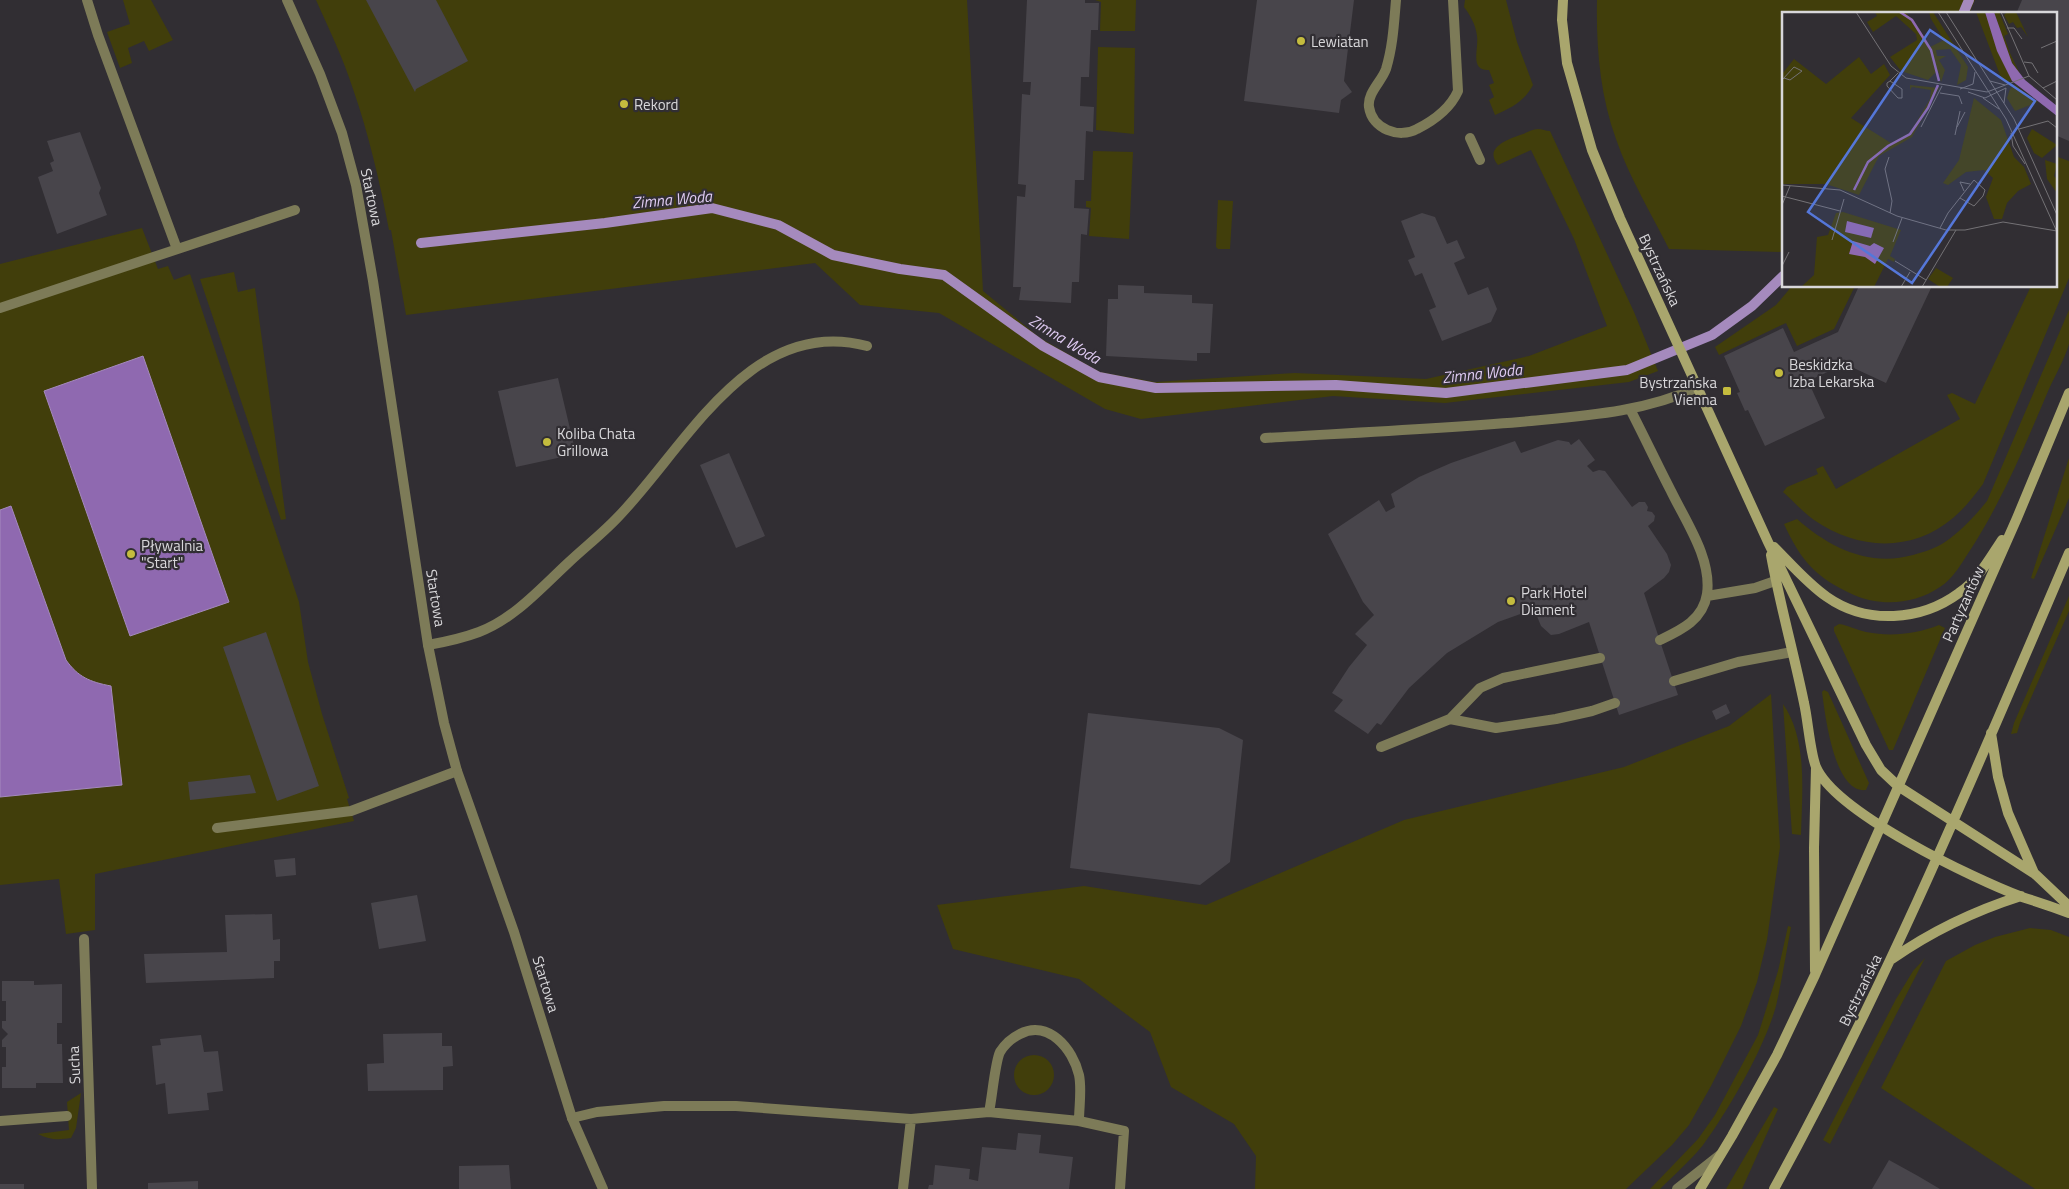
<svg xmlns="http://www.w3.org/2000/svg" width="2069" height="1189" font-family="'Titillium Web',sans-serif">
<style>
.green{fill:#413e0b}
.water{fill:#8f69b0;stroke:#a58abd}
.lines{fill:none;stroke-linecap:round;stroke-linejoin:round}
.stream{stroke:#a58abd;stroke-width:10}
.building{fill:#48454b}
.lane{stroke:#7d7b58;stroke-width:10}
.street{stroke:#7d7b58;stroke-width:10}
.secondary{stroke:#a9a66d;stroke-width:10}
.poi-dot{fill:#c4bc3e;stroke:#312e33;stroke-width:2}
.labels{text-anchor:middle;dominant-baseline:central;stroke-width:4.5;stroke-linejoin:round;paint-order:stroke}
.poi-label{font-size:15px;fill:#d8d7da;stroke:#312e33;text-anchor:start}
.street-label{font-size:15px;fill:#d8d7da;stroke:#312e33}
.water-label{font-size:16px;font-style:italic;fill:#decaf1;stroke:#312e33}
.inset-river{fill:none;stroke:#8f69b0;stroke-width:2.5}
.inset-road{fill:none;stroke:#747276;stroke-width:1}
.view{fill:#5577d9;fill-opacity:0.15;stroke:#5577d9;stroke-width:2.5}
.inset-edge{fill:none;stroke:#d8d7da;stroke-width:2.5}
</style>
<rect width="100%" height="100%" fill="#312e33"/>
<path class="green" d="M123,0H151L173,40L149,51L144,41L128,48L132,63L120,68L107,32L130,24Z
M316,0H967L983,291L1040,338L1100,372L1155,382L1295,373L1426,379L1529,356L1607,326L1574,239L1531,150L1498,165C1483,147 1509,139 1523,134C1528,132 1533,129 1538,129C1542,129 1546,131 1550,131L1634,312L1658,371L1629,382L1445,403L1333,396L1141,419L1105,409L939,313L860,305L815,263L406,315L391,230H389C380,183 369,135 353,89C343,58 329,29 316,0Z
M1095,0H1136L1135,31H1100L1101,2Z
M1465,0H1506L1517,42L1533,85C1524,102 1511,108 1495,115L1489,100L1494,97L1489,85L1494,83L1489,70C1469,71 1479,49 1477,36C1476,25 1470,15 1464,7Z
M1597,0H1975L1969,14H1783V252L1669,249C1651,213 1629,177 1616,139C1600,95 1596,47 1597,0Z
M1098,47L1135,48L1134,134L1096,130Z
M1093,151L1133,152L1129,239L1089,236L1091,208L1086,207V201H1091Z
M2055,156L2069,161V278L1983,484C1974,496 1965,508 1953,518C1912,553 1857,550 1814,520C1803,512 1793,501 1783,492L1787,487L1818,474L1816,469L1823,466L1836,489L1960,419L1947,395L1952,393L1975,404L2031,286H2055Z
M1218,200L1233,201L1230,249H1218L1216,247Z
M142,228L158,269L168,266L174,280L190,274L299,602L308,662L322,714L349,798L347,799L354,821L95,874V930L66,934L59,879L0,885V264Z
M234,272L238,292L255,288L286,519L281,520L200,279Z
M1792,286H1855L1834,329L1797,346L1786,323L1719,355L1715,347L1776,305Z
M2069,310C2069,320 2069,334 2069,344C2064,361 2053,379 2046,396C2023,450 2001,503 1969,552C1961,564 1953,579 1940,587C1915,604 1882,607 1854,595C1816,578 1801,561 1784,524L1797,519C1830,548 1869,567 1913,555C1924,552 1936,548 1945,542C1961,531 1975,516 1987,501Z
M2069,458V498L2034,579L2031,578Z
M2069,596V611L2020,723L2017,733L2011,734L2014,723Z
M1839,624C1848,625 1856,630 1866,632C1891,637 1916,634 1939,625L1945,628L1893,750H1889L1834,631V627Z
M1824,690L1828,692L1869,783L1866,790C1834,794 1825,714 1822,692Z
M1771,694L1780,847L1767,940L1757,982L1741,1026L1711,1086L1689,1125L1672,1145L1626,1189H1255L1256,1156L1234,1124L1171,1087L1150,1032L1079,979L953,949L937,905L1084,886L1206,905L1404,820L1624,767L1729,726Z
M1783,704C1808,740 1802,793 1801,835L1792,834Z
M1788,926L1791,927C1786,953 1782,980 1776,1006C1765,1047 1728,1111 1703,1145C1690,1161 1674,1175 1660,1189H1650L1698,1139L1715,1115L1758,1035L1778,971Z
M2030,928L2051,930L2069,937V1189H2035L1881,1088L1946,961L1975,945L1995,937Z
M1925,958L1830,1144L1823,1140L1896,999L1913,971Z
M1014 1075a20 20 0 1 1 40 0a20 20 0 1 1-40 0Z
M81,1093L76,1128L71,1138C58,1140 50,1140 38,1134L69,1130L67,1102Z
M1774,1107L1778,1109L1742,1189H1726Z"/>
<path class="water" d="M143,356L229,602L130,636L44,391Z
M11,506L66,660C78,677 90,682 111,686L122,785L0,797V510Z"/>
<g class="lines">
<path class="stream" d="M1963,14L1969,0
M421,243L605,223L712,208L778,225L833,255L900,269L944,275L1043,346L1099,377L1156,388L1336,385L1446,393L1627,370L1712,335L1752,306L1783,276"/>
</g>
<path class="building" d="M366,0H436L468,61L416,89L415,92Z
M1027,0H1085V3H1099L1098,30H1091L1089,77H1081L1080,106L1094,107L1093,132L1086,131L1084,180H1075L1074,208L1089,209L1087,235L1081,234L1079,282H1072L1071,303L1019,300L1021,287H1013L1017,196L1025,197L1026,185L1018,184L1022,94L1030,95L1031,82H1023Z
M1257,0H1354L1344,81L1352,92L1341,100L1339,113L1244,101Z
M2022,0H2069V141L2055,135V14H2016Z
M80,132L101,188L99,193L107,215L57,234L38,177L53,171L50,163L54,161L47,141Z
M1422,213L1435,217L1447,244L1457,240L1465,258L1454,263L1468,295L1488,287L1497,309L1491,322L1442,341L1429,310L1436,307L1422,273L1415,276L1408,260L1415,257L1401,221Z
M1118,285L1144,286V293L1192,295V303L1213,304L1210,353H1197V361L1106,356L1108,299H1118Z
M1859,286H1932L1886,383L1845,364L1808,381L1825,418L1765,446L1748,410L1745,411L1737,393L1740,392L1724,356L1783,328L1794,352L1838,332Z
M558,378L576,454L516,467L498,391Z
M1579,439L1595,460L1587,466L1593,472L1599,470L1605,471L1632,507L1639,502H1645L1648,507L1647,511L1652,512L1655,516L1654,521L1648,526L1667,554L1671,565L1669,572L1664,578L1644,593L1678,695L1619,715L1589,622L1559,634L1551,635L1541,626L1534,609L1498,622L1447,653L1409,688L1381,725L1377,723L1368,734L1334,711L1343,700L1332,693L1349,667L1367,645L1355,634L1374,615L1363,602L1328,534L1379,500L1386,512L1395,507L1391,494L1419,477L1451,463L1515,441L1521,453L1558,440L1569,442L1571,445Z
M729,453L765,536L736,548L700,465Z
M266,632L319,786L277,801L223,647Z
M1726,704L1730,713L1716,720L1712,711Z
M1088,713L1219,728L1243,740L1230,862L1200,885L1070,868Z
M250,775L256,793L190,800L188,782Z
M295,858L296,875L276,877L274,860Z
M417,895L426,941L379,949L371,903Z
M272,914L273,940L280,939V961H274V978L146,983L144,954L227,952L225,915Z
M2,981H34V985L62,984V1023H57V1044H62L63,1083H36V1088H2V1067H6V1047H2V1040L8,1034L2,1028V1021H6V1001H2Z
M442,1033V1046H452L453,1066L443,1067V1090L368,1091L367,1064L384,1063L383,1034Z
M201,1035L204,1052L218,1051L223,1091L207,1093L209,1110L168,1114L165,1083L156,1085L152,1046L161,1045L160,1039Z
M1018,1133L1041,1135L1039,1153L1073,1157L1069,1189H928L929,1185H933L935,1165L970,1169L969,1179L978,1181L982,1147L1016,1150Z
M1889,1160L1918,1176L1940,1189H1872Z
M509,1165L511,1189H459V1166Z
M198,1181V1189H148V1183Z
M0,1184H24V1189H0Z"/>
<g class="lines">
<path class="lane" d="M87,0L98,35L177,249
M1396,0C1394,23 1393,46 1386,69C1382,81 1367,93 1369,107C1372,129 1399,139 1417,129C1433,121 1450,109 1458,91L1453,0
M1470,138L1480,160
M0,308L295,210
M1630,409C1644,436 1657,464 1671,491C1686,522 1712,559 1707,594C1703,620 1681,630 1660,640
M1265,438C1350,433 1435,429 1520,422C1581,416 1643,413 1698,387
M1707,596L1755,588L1775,581
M428,645C445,642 463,638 479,632C514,619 542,587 568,563C585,547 603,533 618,517C686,447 750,315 867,346
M1674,681L1738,662L1792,652
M1450,719L1496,728L1556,719L1592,711L1615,703
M1381,747L1450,719L1480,688L1503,678L1600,658
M217,828L351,811L457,771
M989,1112C992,1099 995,1062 1000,1052C1005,1044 1012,1038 1020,1034C1048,1019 1073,1049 1079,1075C1082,1089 1079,1107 1079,1121
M572,1118L597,1112L664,1106H736L911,1119L989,1112L1079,1121L1124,1131L1120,1189
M903,1189L911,1119
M1677,1189L1720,1155"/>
<path class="street" d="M287,0L320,74L342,133L356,185L373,281L428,645L444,723L457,771L514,932L572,1118L603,1189
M84,939L92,1189
M0,1121L67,1116"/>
<path class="secondary" d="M1563,0L1562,20L1567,63L1592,150L1620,218L1768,542L1866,745L1881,770L1898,786L2035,874L2069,906
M1774,547C1791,564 1807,583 1827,597C1867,625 1921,621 1959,593C1978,580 1990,558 2002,540
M1771,555C1780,605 1794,654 1804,703C1808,720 1810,752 1816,767C1836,813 1974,879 2022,897C2038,902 2053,907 2069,913
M1991,733L1998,777L2008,813L2034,873
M1892,959C1932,931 1974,911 2021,896
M1815,971L1814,848L1816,767
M1700,1189L1732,1136L1777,1055L1815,975L2017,518L2069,393
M1774,1189C1887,984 1977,768 2069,553"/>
</g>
<g class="poi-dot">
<circle cx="1301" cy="41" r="5"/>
<circle cx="624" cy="104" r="5"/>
<circle cx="1779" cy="373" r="5"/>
<rect x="1722" y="386" width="10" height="10" rx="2.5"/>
<circle cx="547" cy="442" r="5"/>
<circle cx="131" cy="554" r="5"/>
<circle cx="1511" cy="601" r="5"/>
</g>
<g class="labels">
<g class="poi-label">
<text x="1311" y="41">Lewiatan</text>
<text x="634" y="104">Rekord</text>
<text x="1789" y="364">Beskidzka<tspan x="1789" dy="17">Izba Lekarska</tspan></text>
<text x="1717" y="382" text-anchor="end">Bystrzańska<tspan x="1717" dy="17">Vienna</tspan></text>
<text x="557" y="433">Koliba Chata<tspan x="557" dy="17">Grillowa</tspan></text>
<text x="141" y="545">Pływalnia<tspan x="141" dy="17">"Start"</tspan></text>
<text x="1521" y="592">Park Hotel<tspan x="1521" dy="17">Diament</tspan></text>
</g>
<g class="street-label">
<text transform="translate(372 197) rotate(78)">Startowa</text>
<text transform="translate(1660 270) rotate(65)">Bystrzańska</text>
<text transform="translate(436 598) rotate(81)">Startowa</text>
<text transform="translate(1963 604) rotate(-66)">Partyzantów</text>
<text transform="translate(546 984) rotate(73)">Startowa</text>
<text transform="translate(1860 990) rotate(-64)">Bystrzańska</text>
<text transform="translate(74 1065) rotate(-92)">Sucha</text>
</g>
<g class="water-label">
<text transform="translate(672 199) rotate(-5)">Zimna Woda</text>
<text transform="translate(1065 339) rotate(31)">Zimna Woda</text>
<text transform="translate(1482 373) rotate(-6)">Zimna Woda</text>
</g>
</g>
<g transform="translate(1782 12)">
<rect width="275" height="275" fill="#312e33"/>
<path d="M93,0H124L148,35L162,28L149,7L147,0H151L186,55L184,68L175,73L179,53L168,37L154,38L155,44H164L157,48L163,58L159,70L156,58L146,68L119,59L108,45L135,28L134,22L114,4L91,20L85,10L95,4ZM194,0H203L230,69L224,71L218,63ZM212,0H217L226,22L222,24L228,41L239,64L227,46ZM225,0H234L246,25L239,15L235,16L231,10L227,12L222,3ZM77,45L89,62L102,52L108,63L69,106L109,131L128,121L148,87L149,78L130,75L128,78V73L157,76L130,125L97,144L77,183L44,172H0V62L12,47L44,72ZM233,73L256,90L233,99L225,86L228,77ZM192,86L219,108L232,145L242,155L249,172L236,179L225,191L220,207H212L204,185L211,166L202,158L184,160L166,173L161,171L177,148ZM250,117L275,133L260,146L252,141L245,126ZM263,148L275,152L272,164L275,167V181L265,167ZM61,200L119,218L108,244L113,247L112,250L106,247L92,275H19L32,263L35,225L46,223L54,201ZM154,256L171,266L165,275H158L146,267Z" fill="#413e0b"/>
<path d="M203,0H212L230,51L243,68L275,94V104L230,69L215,39ZM65,209L92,216L89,226L63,220ZM71,229L88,234L92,231L102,236L93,252L83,245L67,242Z" fill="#8f69b0"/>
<path class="inset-river" d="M118,0L130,8L149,38L157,69M72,178L86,150L106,134L128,122L146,96L156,73"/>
<path class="inset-road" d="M74,0L109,54L124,66L205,80L247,64L275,88M156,0L224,107L275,220M164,0L232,107L275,203M219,0L247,64M225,16H232L240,27M259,36L275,29M242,50L250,51L256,61M0,68L12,55L20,59L8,68L2,66M108,69L120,77V86H116L105,74V71L108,69L116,61M208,69L223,73M261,76L275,69M178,77L191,72L193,60M186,80L203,86L224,76M158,81L177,84L180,92M201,86L217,97M222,91L224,76M139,115L160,74M175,115L183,100M237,117L266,109L275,116M229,121L231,134L243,152M173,123L178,99M107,145L103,157L110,189L108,201M0,173L58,178L115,204L164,218H183L221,210L275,219M182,179L178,170L188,172M0,184L58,199M0,193L8,174M158,216L166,201L192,168L203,178L201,184L192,194L178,186M50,228L62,187M111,230L120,206M113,249L144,268M0,254L7,240M119,275L128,260M140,275L174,218"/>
<path class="view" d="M148,18L253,89L130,271L26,200Z"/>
<rect width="275" height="275" class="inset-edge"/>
</g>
</svg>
